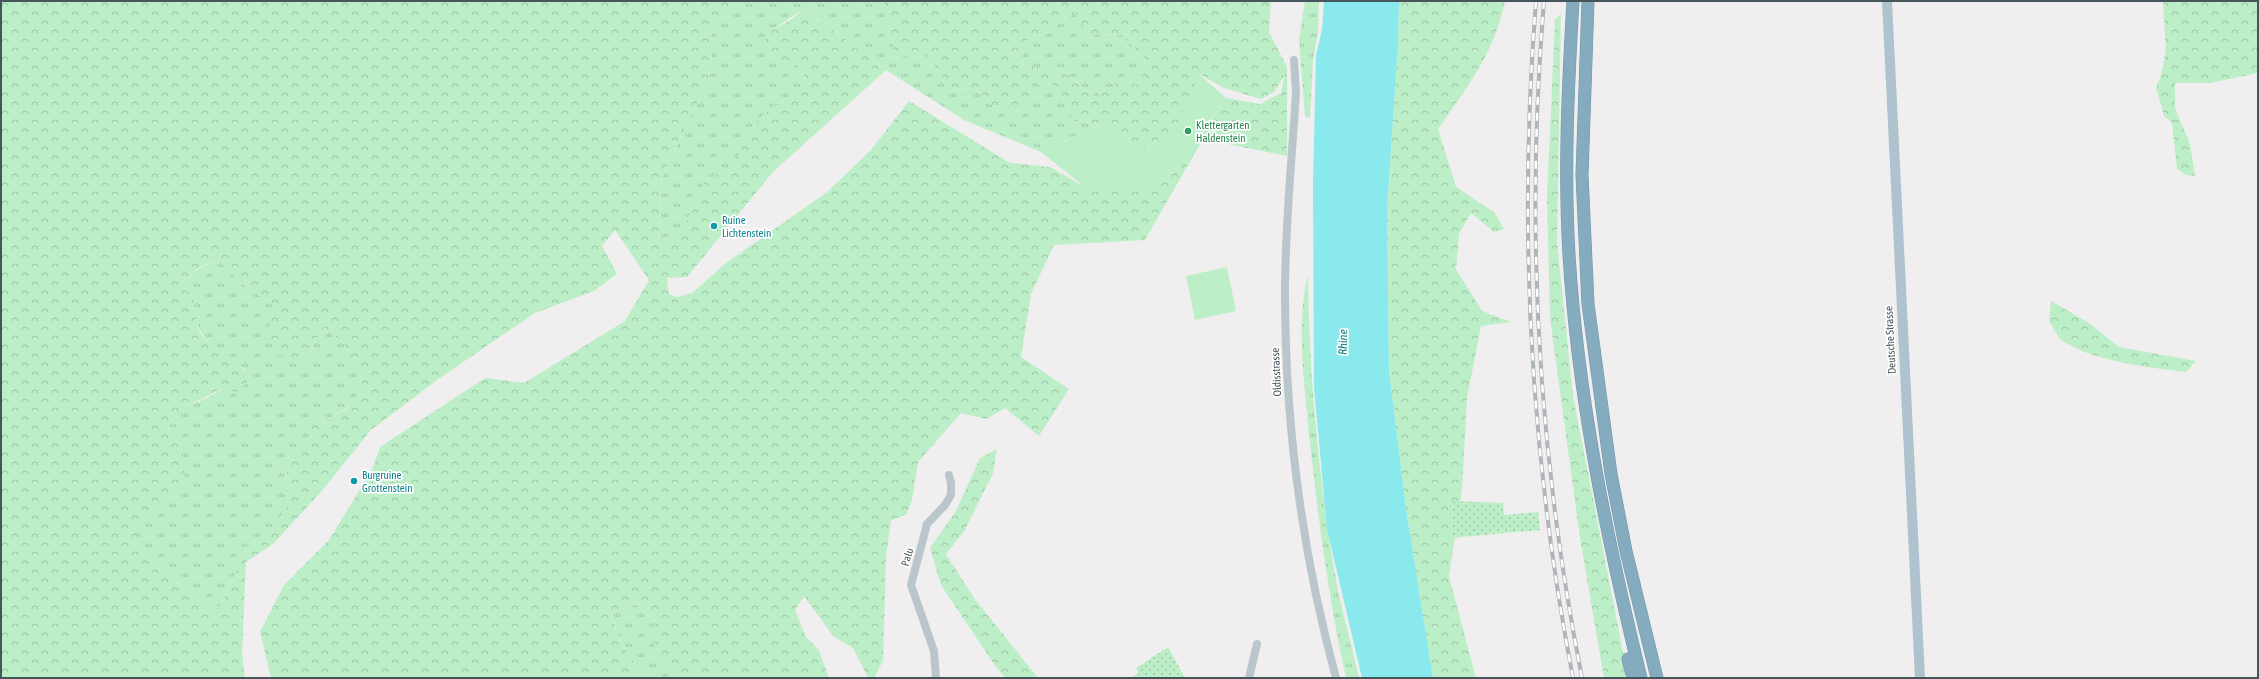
<svg xmlns="http://www.w3.org/2000/svg" width="2259" height="679" viewBox="0 0 2259 679" font-family="'Asap Condensed',sans-serif">
  <style>
    .grass { fill: url(#grass-tufts) }
    .forest { fill: url(#forest-crowns); fill-rule: evenodd }
    .park { fill: url(#park-dots) }
    .pitch { fill: #bcefc7 }
    .water { fill: #89e9ec }
    .lines { fill: none; stroke-linecap: round; stroke-linejoin: round }
    .highway-casing { stroke: #7196a9; stroke-width: 13 }
    .minor { stroke: #b9c6cc; stroke-width: 8 }
    .major { stroke: #aec3cd; stroke-width: 10 }
    .highway { stroke: #85abbe; stroke-width: 12 }
    .rail-casing { stroke: #b0b5b9; stroke-width: 4 }
    .rail { stroke: #fff; stroke-width: 2.5; stroke-dasharray: 8; stroke-linecap: butt }
    .leisure-dot { fill: #2e9e5b; stroke: #fff; stroke-width: 1.5 }
    .culture-dot { fill: #0f9aa8; stroke: #fff; stroke-width: 1.5 }
    .labels { text-anchor: middle; dominant-baseline: central; stroke-width: 3.5; stroke-linejoin: round; paint-order: stroke }
    .leisure-label { font-size: 11px; fill: #27864d; stroke: #fff; text-anchor: start }
    .culture-label { font-size: 11px; fill: #0d838f; stroke: #fff; text-anchor: start }
    .street-label { font-size: 11px; fill: #46555c; stroke: #fff }
    .water-label { font-size: 12px; font-style: italic; fill: #0c8084; stroke: #fff }
  </style>
  <defs>
    <pattern id="grass-tufts" width="24" height="20" patternUnits="userSpaceOnUse"><rect width="24" height="20" fill="#bcefc7"/><path d="M3 7l-1-3M5 7V3M7 7l1-3M15 17l-1-3M17 17v-4M19 17l1-3" fill="none" stroke="#9bc4a5"/></pattern>
    <pattern id="forest-crowns" width="20" height="18" patternUnits="userSpaceOnUse"><rect width="20" height="18" fill="#bcefc7"/><path d="M2 6a3 3 0 1 1 6 0M12 15a3 3 0 1 1 6 0" fill="none" stroke="#9bc4a5"/></pattern>
    <pattern id="park-dots" width="8" height="8" patternUnits="userSpaceOnUse"><rect width="8" height="8" fill="#bcefc7"/><path d="M2 2h.1M6 6h.1" fill="none" stroke="#9bc4a5" stroke-width="1.8" stroke-linecap="round"/></pattern>
  </defs>
  <rect width="100%" height="100%" fill="#f1eeef"/>
  <!-- grass -->
  <g class="grass">
    <path d="M 736,1 L 884,1 L 925,51 L 948,88 L 976,89 L 998,111 L 1030,86 L 1056,85 L 1074,121 L 1101,124 L 1041,152 L 964,120 L 886,70 L 804,9 L 770,31 L 776,58 L 802,70 L 807,84 L 804,92 C 782,100 764,111 749,131 C 745,135 744,142 741,148 C 734,165 724,173 706,179 L 688,218 L 672,246 L 666,247 L 658,244 L 662,178 L 694,109 L 705,90 L 712,65 L 710,24 L 730,12 Z"/>
    <polygon points="1305,1 1319,1 1318,33 1313,59 1310,118 1305,116 1299,40"/>
    <polygon points="1076,11 1087,34 1122,35 1151,66 1138,85 1121,80 1096,97 1061,71 1021,64 1024,42 1046,33"/>
    <path d="M 220,261 L 239,281 L 277,308 L 308,357 L 314,343 L 324,327 C 345,342 374,371 356,398 C 354,401 351,405 348,407 C 338,415 324,420 312,426 L 312,436 L 286,459 L 288,506 L 269,533 L 248,545 L 223,601 L 217,609 L 209,611 L 202,601 L 162,572 L 141,550 L 134,530 L 151,509 L 178,495 L 183,450 L 167,430 C 178,407 187,407 207,398 C 221,391 233,380 246,371 C 235,358 215,351 205,338 C 193,322 196,304 184,288 C 192,269 200,266 220,261 Z"/>
    <path d="M 1308,274 C 1309,373 1318,471 1334,569 C 1340,605 1351,642 1359,678 L 1346,678 C 1328,595 1317,510 1308,425 C 1304,376 1296,324 1308,274 Z"/>
    <path d="M 640,607 L 655,623 L 655,646 L 681,678 L 648,678 C 629,661 617,639 611,614 L 623,608 Z"/>
  </g>
  <!-- forest -->
  <g class="forest">
    <path d="M 1,1 L 736,1 L 730,12 L 710,24 L 712,65 L 705,90 L 694,109 L 662,178 L 658,244 L 666,247 L 672,245 L 688,218 L 706,179 C 724,173 734,165 741,147 C 744,142 745,135 749,131 C 764,111 782,100 804,91 L 807,84 L 802,70 L 776,58 L 764,42 L 770,31 L 792,19 L 804,9 L 886,70 L 772,173 L 687,277 L 667,278 L 669,294 L 677,297 L 692,293 L 726,263 L 827,192 L 871,150 L 909,101 L 1010,163 L 1050,167 L 1085,187 L 1202,134 L 1226,98 L 1260,104 L 1281,93 L 1285,74 L 1274,92 L 1261,99 L 1224,88 L 1199,74 L 1176,129 L 1145,148 L 1101,124 L 1074,121 L 1056,85 L 1030,86 L 1028,103 L 998,111 L 976,89 L 948,88 L 925,51 L 896,60 L 884,1 L 1271,1 L 1269,32 L 1287,67 L 1287,156 L 1203,139 L 1145,240 L 1054,245 L 1031,294 L 1021,357 L 1069,389 L 1039,436 L 1005,408 L 986,419 L 961,413 L 918,462 L 912,500 L 906,515 L 891,520 L 886,557 L 883,661 L 874,678 L 868,678 L 853,648 L 833,636 L 804,596 L 795,610 L 806,637 L 819,650 L 829,678 L 681,678 L 655,646 L 655,623 L 640,607 L 623,608 L 611,614 C 617,639 629,661 648,678 L 271,678 L 260,632 L 284,585 L 329,540 L 372,470 L 380,447 L 485,378 L 524,383 L 625,321 L 649,280 L 615,230 L 602,246 L 617,274 L 594,291 L 535,313 L 437,380 L 371,430 L 320,493 L 273,544 L 246,562 L 242,653 L 245,678 L 1,678 ZM 1076,11 L 1087,34 L 1122,35 L 1151,66 L 1138,85 L 1121,80 L 1096,97 L 1061,71 L 1021,64 L 1024,42 L 1046,33 ZM 219,261 L 239,281 L 277,308 C 266,329 265,334 278,355 L 287,358 L 308,357 L 314,343 L 324,327 C 345,342 374,371 356,398 C 353,401 351,405 348,408 C 338,415 324,420 312,426 L 312,436 L 286,459 L 288,506 L 269,533 L 248,545 L 223,601 L 217,609 L 209,611 L 202,601 L 162,572 L 141,550 L 135,530 L 151,509 L 178,495 L 185,484 L 183,450 L 167,430 C 180,403 199,403 222,388 L 237,392 L 247,382 C 245,356 222,356 206,340 C 195,329 197,314 193,300 C 191,296 187,291 184,288 C 192,268 199,266 219,261 Z"/>
    <path d="M 1399,1 L 1505,1 C 1494,54 1468,86 1438,129 L 1456,187 L 1495,213 L 1504,229 L 1494,232 L 1471,213 L 1459,234 L 1456,269 L 1482,311 L 1511,322 L 1481,326 L 1467,398 L 1462,489 L 1449,576 L 1476,678 L 1433,678 L 1407,516 L 1389,371 L 1387,210 L 1398,43 Z"/>
    <polygon points="2163,1 2258,1 2258,73 2210,83 2175,83 2175,108 2190,144 2195,176 2186,175 2177,169 2172,123 2164,116 2156,88 2161,75 2166,51"/>
    <polygon points="1561,13 1557,241 1573,396 1624,657 1625,678 1604,678 1580,538 1550,318 1547,197 1555,20"/>
    <path d="M 2051,301 L 2089,323 L 2119,347 L 2196,361 L 2186,372 C 2151,368 2092,361 2063,341 C 2057,337 2053,327 2049,321 Z"/>
    <polygon points="997,449 993,473 965,530 946,554 974,598 1038,678 1005,678 996,667 941,585 930,548 956,511 980,458"/>
  </g>
  <!-- park -->
  <g class="park">
    <polygon points="1450,501 1503,503 1504,515 1538,512 1540,530 1451,538"/>
    <polygon points="1168,647 1185,678 1130,678 1139,673 1136,668"/>
  </g>
  <!-- pitch -->
  <g class="pitch">
    <polygon points="1199,74 1226,98 1175,172 1143,190 1085,187 1041,152 1101,124 1145,148 1176,128"/>
    <polygon points="1227,267 1236,311 1195,320 1186,276"/>
  </g>
  <!-- water -->
  <polygon class="water" points="1324,1 1399,1 1398,43 1387,210 1389,371 1407,516 1433,678 1362,678 1327,529 1314,387 1313,184 1316,55 1322,30"/>
  <g class="lines">
    <!-- highway casing -->
    <g class="highway-casing">
      <g id="highway">
        <path d="M 1573,1 C 1568,86 1564,170 1569,255 C 1578,399 1607,539 1641,678"/>
        <polyline points="1588,1 1582,175 1588,304 1611,474 1626,551 1657,678"/>
        <polyline points="1628,659 1633,678"/>
      </g>
    </g>
    <!-- minor -->
    <g class="minor">
      <path d="M 1294,60 L 1296,92 C 1292,159 1285,225 1285,292 C 1285,421 1302,553 1336,678"/>
      <polyline points="936,678 934,651 911,585 927,524 945,505 951,495 951,483 949,475"/>
      <polyline points="1249,678 1257,644"/>
    </g>
    <!-- major -->
    <polyline class="major" points="1887,1 1920,678"/>
    <!-- highway -->
    <use href="#highway" class="highway"/>
    <!-- rail casing -->
    <g class="rail-casing">
      <g id="rail">
        <path d="M 1536,1 C 1518,227 1530,455 1573,678"/>
        <path d="M 1544,1 C 1525,227 1538,455 1582,678"/>
      </g>
    </g>
    <!-- rail -->
    <use href="#rail" class="rail"/>
  </g>
  <!-- markers -->
  <circle class="leisure-dot" cx="1188" cy="131" r="4"/>
  <g class="culture-dot">
    <circle cx="714" cy="226" r="4"/>
    <circle cx="354" cy="481" r="4"/>
  </g>
  <g class="labels">
    <!-- leisure labels -->
    <g class="leisure-label">
      <text x="1196" y="125">Klettergarten<tspan x="1196" dy="13">Haldenstein</tspan></text>
    </g>
    <!-- culture labels -->
    <g class="culture-label">
      <text x="722" y="220">Ruine<tspan x="722" dy="13">Lichtenstein</tspan></text>
      <text x="362" y="475">Burgruine<tspan x="362" dy="13">Grottenstein</tspan></text>
    </g>
    <!-- street labels -->
    <g class="street-label">
      <text transform="translate(1890 340) rotate(-93)">Deutsche Strasse</text>
      <text transform="translate(1276 372) rotate(-93)">Oldisstrasse</text>
      <text transform="translate(907 557) rotate(-74)">Palu</text>
    </g>
    <!-- water labels -->
    <g class="water-label">
      <text transform="translate(1343 342) rotate(-89)">Rhine</text>
    </g>
  </g>
  <!-- border -->
  <rect width="2259" height="679" fill="none" stroke="#46555c" stroke-width="4"/>
</svg>
